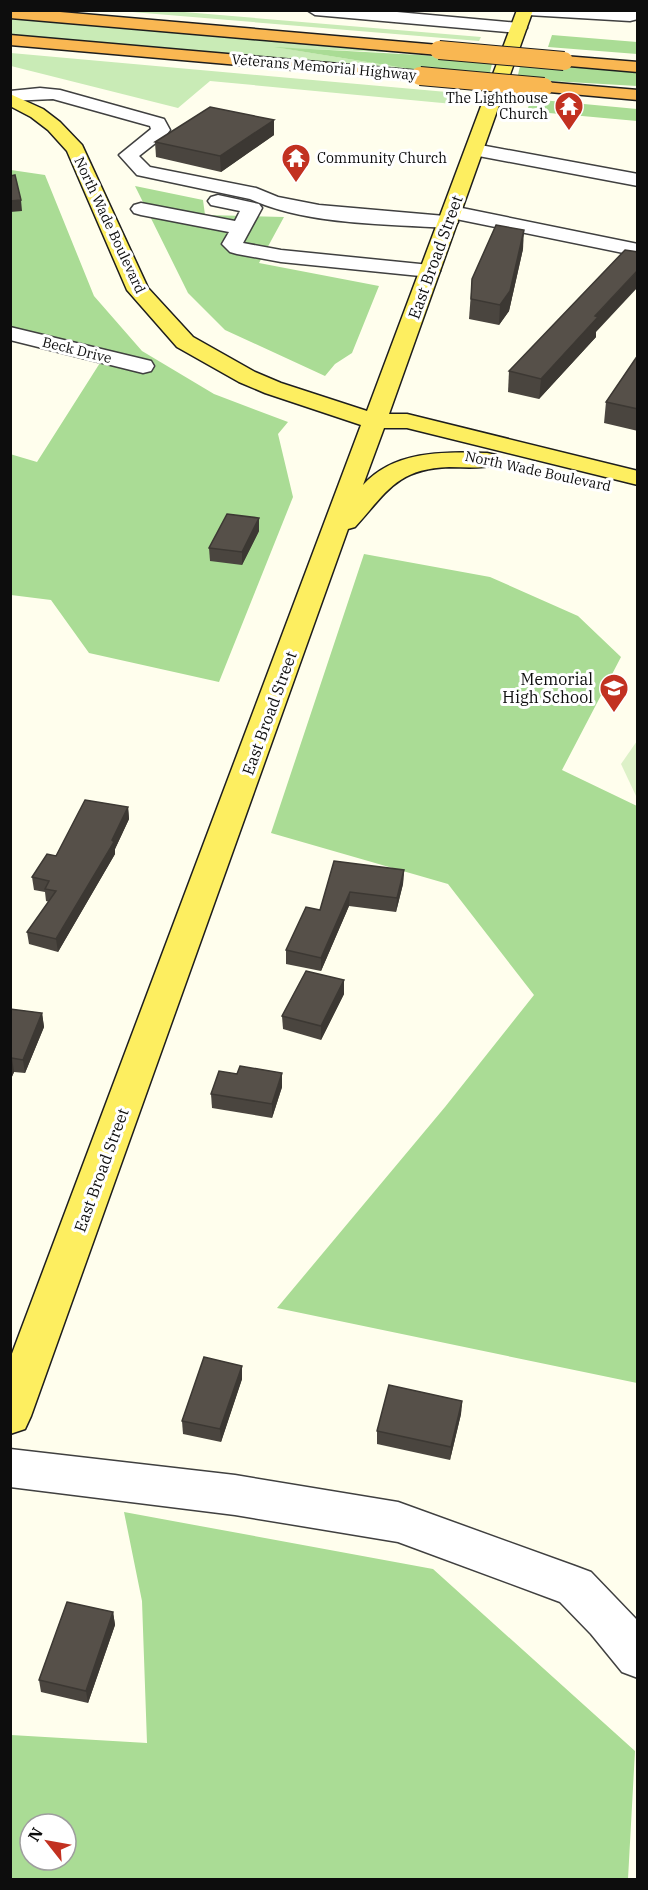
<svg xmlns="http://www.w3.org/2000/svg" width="648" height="1890" viewBox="0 0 648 1890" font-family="'IBM Plex Serif',serif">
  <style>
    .green { fill: #c9ebb6 }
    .forest { fill: #aadc95; fill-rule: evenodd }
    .pitch { fill: #ddf1c8 }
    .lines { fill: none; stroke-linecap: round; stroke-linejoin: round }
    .minor-casing { stroke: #404040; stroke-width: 3 }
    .major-casing { stroke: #1e1e1e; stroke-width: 3 }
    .highway-casing { stroke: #1e1e1e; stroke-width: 3 }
    .minor { fill: #fff; fill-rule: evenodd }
    .major { fill: #fdee60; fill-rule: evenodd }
    .highway { fill: #f9b752; fill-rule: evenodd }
    .highway-bridge-casing { stroke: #1e1e1e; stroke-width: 20; stroke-linecap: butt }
    .highway-bridge { stroke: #f9b752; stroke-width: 18 }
    .wall { fill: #4a453f }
    .shaded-wall { fill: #3c3833 }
    .building { fill: #565049; stroke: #3c3833; stroke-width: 1.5 }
    .labels { text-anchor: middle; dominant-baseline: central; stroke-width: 6; stroke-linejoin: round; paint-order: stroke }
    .far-street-label { font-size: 14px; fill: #0d0d0d; stroke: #fff }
    .far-poi-label { font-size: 14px; fill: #0d0d0d; stroke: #fff; text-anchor: end }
    .street-label { font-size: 16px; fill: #0d0d0d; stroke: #fff }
    .poi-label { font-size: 16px; fill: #0d0d0d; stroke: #fff; text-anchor: end }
  </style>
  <rect width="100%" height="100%" fill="#fffeed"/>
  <!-- green -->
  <g class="green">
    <polygon points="120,11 172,11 481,37 479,41"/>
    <polygon points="10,17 437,54 281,48 423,71 11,35"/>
    <polygon points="11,53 458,93 453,104 210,81 178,108 11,66"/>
  </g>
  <!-- forest -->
  <g class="forest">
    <polygon points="552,35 637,42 637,54 548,47"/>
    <polygon points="274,47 493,59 489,77 423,71"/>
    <polygon points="521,62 637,72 637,86 517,79"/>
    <polygon points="531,99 637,109 637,121 527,111"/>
    <polygon points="11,170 45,175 94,296 142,351 214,394 288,422 278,434 293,497 219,682 89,653 51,600 11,595 10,454 37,462 105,355 11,331"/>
    <polygon points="135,186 203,200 205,215 284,217 259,263 379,286 352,353 335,364 325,376 225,330 188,293"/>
    <polygon points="364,554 490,577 578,616 621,657 562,770 637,806 637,1383 277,1308 445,1107 534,995 448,884 271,833"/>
    <path d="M 124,1512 L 433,1569 L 635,1751 L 628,1879 L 11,1879 L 11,1735 L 147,1743 L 142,1601 ZM 30,1824 L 66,1824 L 66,1860 L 30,1860 Z"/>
  </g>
  <!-- pitch -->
  <polygon class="pitch" points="637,741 637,798 621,764"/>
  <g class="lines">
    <!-- minor casing -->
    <g class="minor-casing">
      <g id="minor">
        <polygon points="307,10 375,10 519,23 527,28 519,33 315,15"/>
        <polygon points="520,10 638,10 638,19 630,21 528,15"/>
        <path d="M 40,88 L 60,90 L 164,119 L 170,130 L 167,134 L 139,156 L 150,167 L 256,188 L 278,197 L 319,205 L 445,216 L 442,212 L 445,208 L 452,206 L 638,244 L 638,256 L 456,219 L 458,222 L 455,226 L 448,228 C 386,224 307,225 250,199 L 137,175 L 119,155 L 151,129 L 150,126 L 53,99 L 10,101 L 10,91 Z"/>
        <polygon points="475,144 638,174 638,186 468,154 466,150 468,146"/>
        <polygon points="218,195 259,204 262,208 243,243 281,250 430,265 437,267 440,271 437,275 430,277 281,262 237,254 230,252 222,244 229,232 141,215 134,213 131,209 134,205 141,203 235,221 240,211 211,205 208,201 211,197"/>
        <polygon points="10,327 151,361 154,366 151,371 143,373 10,340"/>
        <polygon points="10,1449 235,1475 398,1502 575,1566 591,1572 638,1621 638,1678 622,1672 591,1634 560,1602 398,1542 235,1515 10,1487"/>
      </g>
    </g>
    <!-- major casing -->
    <g class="major-casing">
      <path id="major" d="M 517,10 L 533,10 L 389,414 L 407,414 L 638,471 L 638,485 L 407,428 L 384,428 L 363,485 C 395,450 444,452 487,453 L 496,455 L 499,460 L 496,465 C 480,469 464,467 449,467 C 396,469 387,492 355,527 L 348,529 L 31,1416 L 25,1429 L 10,1434 L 10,1359 L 361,425 L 265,393 L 239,382 L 177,347 L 127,290 L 67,151 L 48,130 L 31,117 L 10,106 L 10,94 L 43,109 L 60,122 L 82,145 L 148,288 L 193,337 L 255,372 L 281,383 L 367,411 Z"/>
    </g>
    <!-- highway casing -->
    <g class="highway-casing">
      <g id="highway">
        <polygon points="10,10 37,10 439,45 447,50 439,55 10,18"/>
        <polygon points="10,35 420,71 426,72 429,76 426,80 420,81 10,45"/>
        <polygon points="564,56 638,62 638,72 558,65 556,61 558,57"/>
        <polygon points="544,82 638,90 638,100 538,91 535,87 538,83"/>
      </g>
    </g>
    <!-- minor -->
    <use href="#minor" class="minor"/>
    <!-- major -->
    <use href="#major" class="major"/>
    <!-- highway -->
    <use href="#highway" class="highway"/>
    <!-- highway-bridge casing -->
    <g class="highway-bridge-casing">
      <g id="highway-bridge">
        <polyline points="439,50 564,61"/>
        <polyline points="420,76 544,87"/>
      </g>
    </g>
    <!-- highway-bridge -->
    <use href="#highway-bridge" class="highway-bridge"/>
  </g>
  <!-- wall -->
  <g class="wall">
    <polygon points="274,120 274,135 221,172 156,157 155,142"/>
    <polygon points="523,249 509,311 499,325 469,319 472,279"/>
    <polygon points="596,332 596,337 539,399 508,392 509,371"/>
    <polygon points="638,355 638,431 604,423 606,402"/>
    <polygon points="259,531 242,565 210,561 209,548"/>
    <polygon points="128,807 129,819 115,849 115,854 58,952 29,944 27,932 49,902 46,901 45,892 34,890 32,877 56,856"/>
    <polygon points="334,861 404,870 403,884 396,912 349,906 321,971 286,964 286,950 320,910"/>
    <polygon points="344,980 344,994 321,1040 283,1029 282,1016"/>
    <polygon points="10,1009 42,1013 44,1027 25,1073 14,1072 10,1081"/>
    <polygon points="282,1087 272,1118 212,1108 211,1094"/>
    <polygon points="242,1366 242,1379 221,1442 183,1434 182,1421"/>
    <polygon points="462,1401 461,1414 450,1460 377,1444 377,1431"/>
    <polygon points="113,1612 115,1625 88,1703 41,1692 39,1680"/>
  </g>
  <!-- shaded-wall -->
  <g class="shaded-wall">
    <polygon points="274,120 274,135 221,172 220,156"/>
    <polygon points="21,200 22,211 10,212 10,201"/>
    <polygon points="524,230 523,249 509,311 499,325 500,305"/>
    <polygon points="638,270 638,287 596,332 596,337 539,399 541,379 595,316"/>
    <polygon points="259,518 259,531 242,565 242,552"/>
    <polygon points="128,807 129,819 115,849 115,854 58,952 56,939"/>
    <polygon points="404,870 403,884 396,912 397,898"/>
    <polygon points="350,892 349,906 321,971 321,958"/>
    <polygon points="344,980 344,994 321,1040 321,1026"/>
    <polygon points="42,1013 44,1027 25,1073 23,1060"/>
    <polygon points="12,1058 14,1072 10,1081 10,1061"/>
    <polygon points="282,1073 282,1087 272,1118 272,1104"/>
    <polygon points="242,1366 242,1379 221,1442 220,1429"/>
    <polygon points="462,1401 461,1414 450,1460 451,1447"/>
    <polygon points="113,1612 115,1625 88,1703 86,1691"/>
  </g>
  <!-- building -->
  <g class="building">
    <polygon points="210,107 274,120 220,156 155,142"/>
    <polygon points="15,175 21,200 10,201 10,176"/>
    <polygon points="496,225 524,230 510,291 500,305 471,299 472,279"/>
    <polygon points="625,250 638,252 638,270 595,316 598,317 541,379 509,371"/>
    <polygon points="638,355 638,409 606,402"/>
    <polygon points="227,514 259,518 242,552 209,548"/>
    <polygon points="85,800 128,807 112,840 114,842 56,939 27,932 56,891 45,889 49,881 32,877 47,854 56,856"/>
    <polygon points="334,861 404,870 397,898 350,892 321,958 286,950 306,907 320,910"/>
    <polygon points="306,971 344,980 321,1026 282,1016"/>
    <polygon points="10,1009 42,1013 23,1060 12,1058 10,1061"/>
    <polygon points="240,1066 282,1073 272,1104 211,1094 219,1071 237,1074"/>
    <polygon points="204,1357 242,1366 220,1429 182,1421"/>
    <polygon points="389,1385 462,1401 451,1447 377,1431"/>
    <polygon points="67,1602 113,1612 86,1691 39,1680"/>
  </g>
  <!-- icons -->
  <defs>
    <g id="temple-pin" transform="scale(1.5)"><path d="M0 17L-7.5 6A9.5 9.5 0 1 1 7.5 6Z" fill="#c23121" stroke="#fff"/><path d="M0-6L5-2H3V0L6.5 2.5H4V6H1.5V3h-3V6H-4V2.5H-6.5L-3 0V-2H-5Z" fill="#fff"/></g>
    <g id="school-pin" transform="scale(1.5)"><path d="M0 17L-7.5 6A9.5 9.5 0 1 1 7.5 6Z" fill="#c23121" stroke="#fff"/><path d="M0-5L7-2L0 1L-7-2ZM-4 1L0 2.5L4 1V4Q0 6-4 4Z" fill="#fff"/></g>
  </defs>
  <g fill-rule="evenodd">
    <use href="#temple-pin" x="569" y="106"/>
    <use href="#temple-pin" x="296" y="158"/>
    <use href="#school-pin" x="614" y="688"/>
  </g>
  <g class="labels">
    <!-- far-street labels -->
    <g class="far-street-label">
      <text transform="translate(324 67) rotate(5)">Veterans Memorial Highway</text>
      <text transform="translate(110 225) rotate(65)">North Wade Boulevard</text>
      <text transform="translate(77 350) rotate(14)">Beck Drive</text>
      <text transform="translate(538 471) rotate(12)">North Wade Boulevard</text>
    </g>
    <!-- far-poi labels -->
    <g class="far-poi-label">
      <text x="548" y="98">The Lighthouse<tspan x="548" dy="16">Church</tspan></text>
      <text x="317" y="158" text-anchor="start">Community Church</text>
    </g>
    <!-- street labels -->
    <g class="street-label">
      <text transform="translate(435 257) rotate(-70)">East Broad Street</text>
      <text transform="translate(269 713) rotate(-70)">East Broad Street</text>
      <text transform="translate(101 1170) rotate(-70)">East Broad Street</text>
    </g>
    <!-- poi labels -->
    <g class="poi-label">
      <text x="593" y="679">Memorial<tspan x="593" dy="18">High School</tspan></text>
    </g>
  </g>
  <!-- border -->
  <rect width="648" height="1890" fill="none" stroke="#0d0d0d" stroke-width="24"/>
  <!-- north arrow -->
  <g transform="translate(48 1842) rotate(301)"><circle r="28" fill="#ffffff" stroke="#9e9e9e" stroke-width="1.5"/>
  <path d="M0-4.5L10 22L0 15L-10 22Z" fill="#c23121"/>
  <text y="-9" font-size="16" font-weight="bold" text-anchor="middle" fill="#0d0d0d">N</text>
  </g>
</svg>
